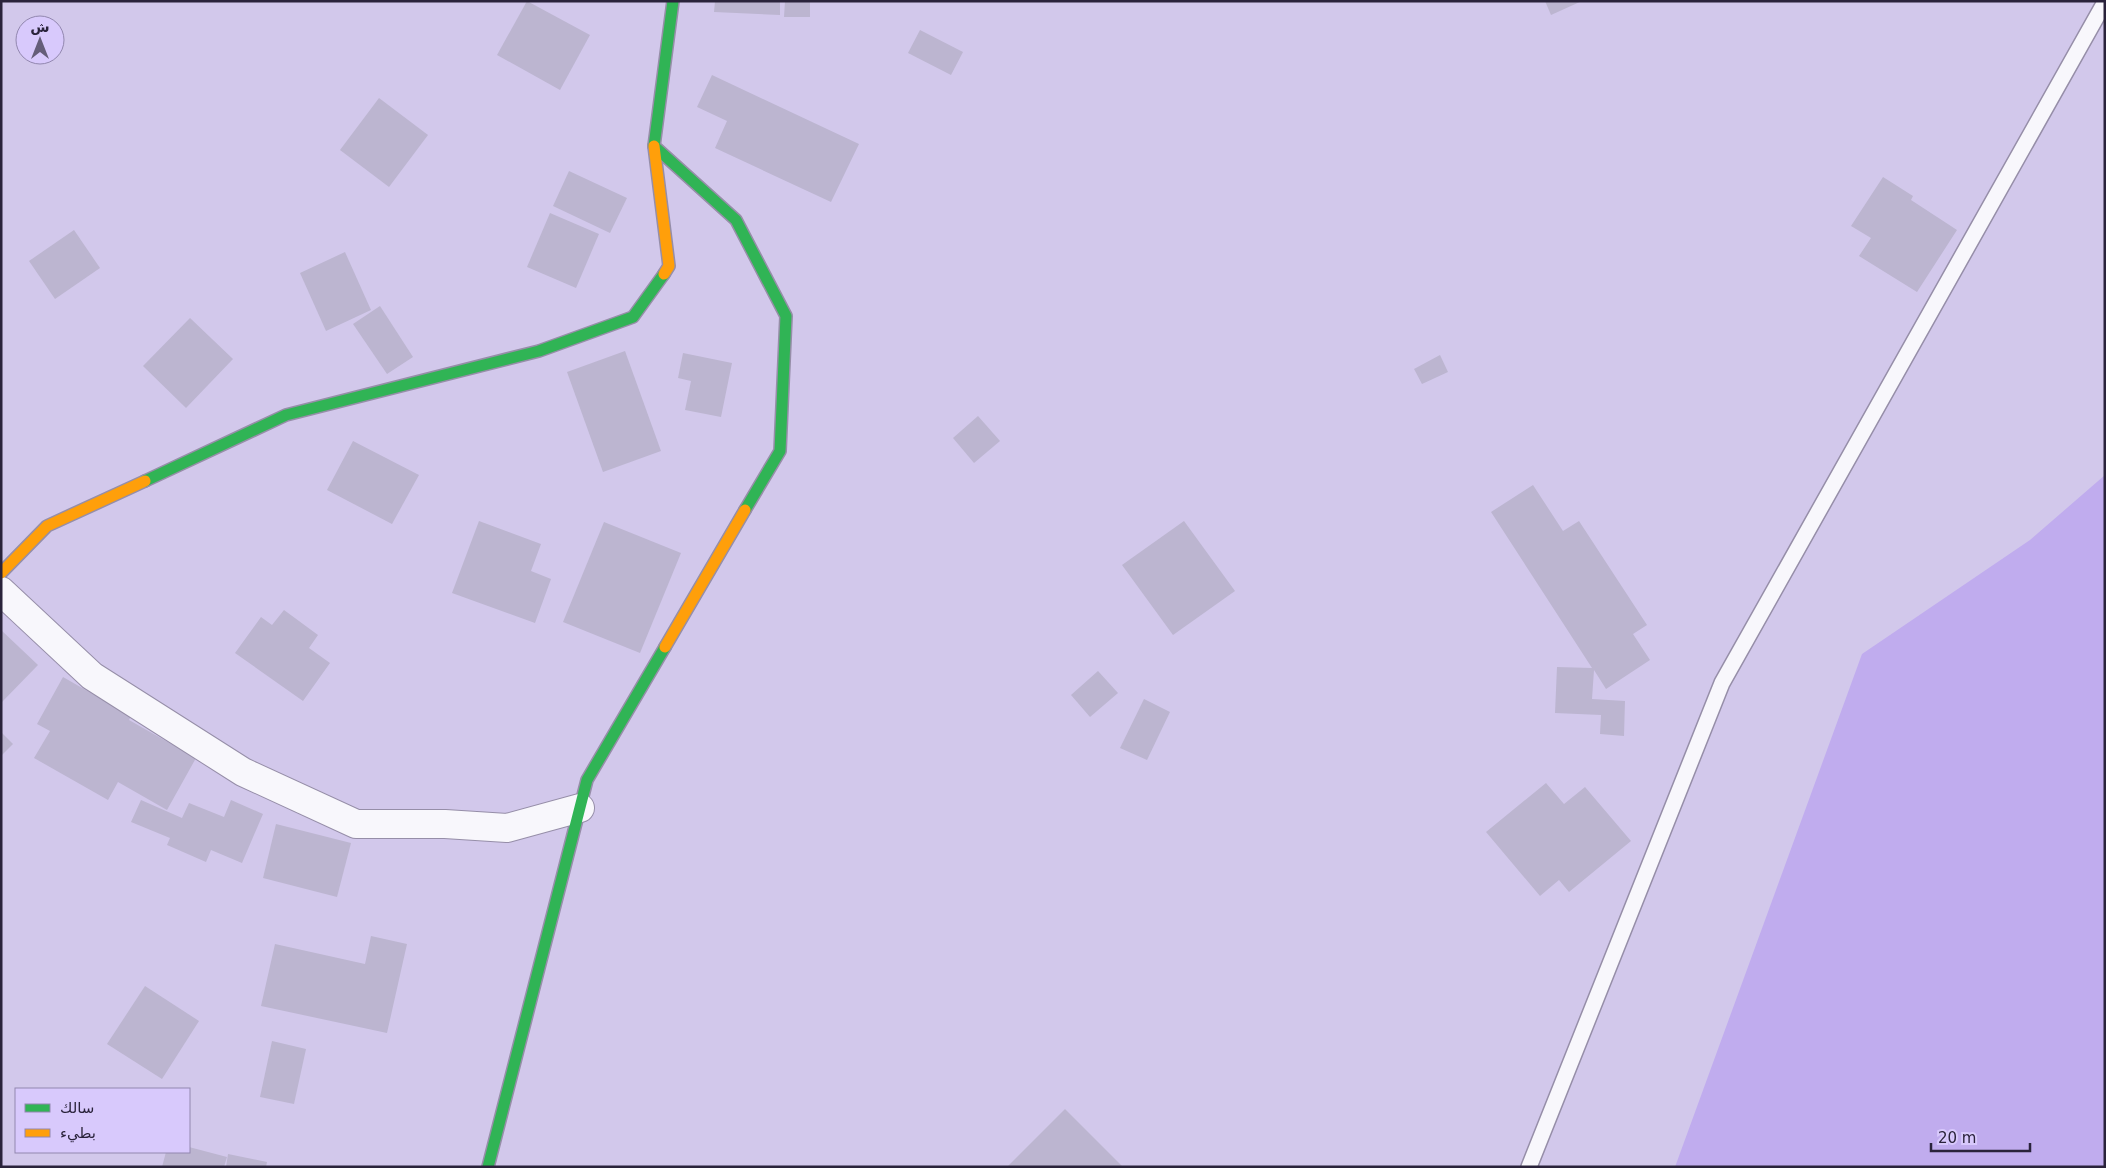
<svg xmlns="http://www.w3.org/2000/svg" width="2106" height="1168" viewBox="0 0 2106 1168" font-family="'DejaVu Sans',Vazirmatn,sans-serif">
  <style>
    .green { fill: #c0acee }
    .building { fill: #bcb5d0 }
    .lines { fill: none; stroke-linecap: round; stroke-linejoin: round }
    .lane-casing { stroke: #968ea8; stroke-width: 18 }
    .street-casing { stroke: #968ea8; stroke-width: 30 }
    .fast-casing { stroke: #968ea8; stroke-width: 14 }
    .slow-casing { stroke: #968ea8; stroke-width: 14 }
    .lane { stroke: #f8f7fc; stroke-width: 15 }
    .street { stroke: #f8f7fc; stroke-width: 28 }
    .fast { stroke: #30b455; stroke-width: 11 }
    .slow { stroke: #ff9f0a; stroke-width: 11 }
  </style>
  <rect width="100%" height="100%" fill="#d2c8eb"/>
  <!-- green -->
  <polygon class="green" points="2105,475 2105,1167 1675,1167 1862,654 2030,540"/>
  <!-- building -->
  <g class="building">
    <polygon points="527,1 590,35 560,90 497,55"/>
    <polygon points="715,1 780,1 780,15 714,12"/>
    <polygon points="785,1 810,1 810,17 784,17"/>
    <polygon points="1545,1 1582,1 1551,15"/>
    <polygon points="920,30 963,52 951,75 908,53"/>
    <polygon points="712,75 859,144 831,202 715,148 727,121 697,107"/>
    <polygon points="379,98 428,135 389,187 340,150"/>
    <polygon points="569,171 627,198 610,233 553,206"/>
    <polygon points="1883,177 1913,196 1911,200 1957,230 1917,292 1859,256 1871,238 1851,226"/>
    <polygon points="550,213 599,234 576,288 527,267"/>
    <polygon points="74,230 100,268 55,299 29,261"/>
    <polygon points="345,252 371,310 326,331 300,273"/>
    <polygon points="380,306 413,357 387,374 353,324"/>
    <polygon points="190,318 233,359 186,408 143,366"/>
    <polygon points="625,351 661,451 603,472 567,372"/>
    <polygon points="683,353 732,363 721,417 685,410 691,381 678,378"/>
    <polygon points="1440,355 1448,372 1422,384 1414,369"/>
    <polygon points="978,416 1000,441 974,463 953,438"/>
    <polygon points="353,441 419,475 392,524 327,490"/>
    <polygon points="1533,485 1563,531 1579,521 1647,625 1633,634 1650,660 1606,689 1594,670 1592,699 1625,701 1624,736 1600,734 1601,715 1555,713 1557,667 1592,668 1491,512"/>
    <polygon points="479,521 541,544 531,571 551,579 535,623 452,593"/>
    <polygon points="1184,521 1235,591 1173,635 1122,565"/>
    <polygon points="604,522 681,553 640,653 563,622"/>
    <polygon points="284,610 318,635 309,648 330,663 303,701 235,653 261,617 272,625"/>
    <polygon points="1,630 38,665 1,703"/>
    <polygon points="1098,671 1118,693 1090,717 1071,695"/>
    <polygon points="63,677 131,716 129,720 196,758 167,810 118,782 108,800 34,758 50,731 37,724"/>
    <polygon points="1144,699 1170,712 1147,760 1120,748"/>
    <polygon points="1,732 13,744 1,756"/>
    <polygon points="1546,783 1564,804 1585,787 1631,841 1569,892 1559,880 1540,896 1486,832"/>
    <polygon points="141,800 182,818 189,803 224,817 231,800 263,814 242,863 211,850 206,862 167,845 170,838 131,822"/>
    <polygon points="276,824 351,843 337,897 263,878"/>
    <polygon points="371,936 407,944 387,1033 261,1006 275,944 365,964"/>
    <polygon points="145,986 199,1021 162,1079 107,1044"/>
    <polygon points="272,1041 306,1049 294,1104 260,1097"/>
    <polygon points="1065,1109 1123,1167 1007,1167"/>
    <polygon points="189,1147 227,1157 224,1167 162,1167 166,1152 189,1152"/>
    <polygon points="228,1154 267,1162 266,1167 226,1167"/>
  </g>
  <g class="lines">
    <!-- lane casing -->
    <g class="lane-casing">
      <polyline id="lane" points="1529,1167 1722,683 2105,2"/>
    </g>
    <!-- street casing -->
    <g class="street-casing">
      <polyline id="street" points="1,591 92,676 243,772 356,824 445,824 507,828 580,808"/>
    </g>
    <!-- fast casing -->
    <g class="fast-casing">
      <g id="fast">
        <polyline points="673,1 654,146 736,220 786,316 780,451 745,510"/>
        <polyline points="145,481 286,415 539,351 633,317 664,274"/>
        <polyline points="488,1167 587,780 665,647"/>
      </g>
    </g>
    <!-- slow casing -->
    <g class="slow-casing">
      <g id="slow">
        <polyline points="654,146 669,266 664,274"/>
        <polyline points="1,573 47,526 145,481"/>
        <polyline points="665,647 745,510"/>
      </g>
    </g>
    <!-- lane -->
    <use href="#lane" class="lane"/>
    <!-- street -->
    <use href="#street" class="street"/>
    <!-- fast -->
    <use href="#fast" class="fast"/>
    <!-- slow -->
    <use href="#slow" class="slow"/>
  </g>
  <!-- border -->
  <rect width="2106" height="1168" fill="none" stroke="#2a233b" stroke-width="5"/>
  <!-- legend -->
  <rect x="15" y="1088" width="175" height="65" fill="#d8c9fc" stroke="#9287af"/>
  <rect x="25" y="1104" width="25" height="8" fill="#30b455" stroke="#9287af"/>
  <text x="60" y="1113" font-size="15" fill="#2a233b">سالك</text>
  <rect x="25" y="1129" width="25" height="8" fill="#ff9f0a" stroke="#9287af"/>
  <text x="60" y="1138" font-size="15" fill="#2a233b">بطيء</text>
  <!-- north arrow -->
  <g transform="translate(40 40)"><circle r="24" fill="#d8c9fc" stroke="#9287af"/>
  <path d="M0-4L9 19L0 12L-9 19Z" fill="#655d79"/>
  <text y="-8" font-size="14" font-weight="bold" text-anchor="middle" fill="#2a233b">ش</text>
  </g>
  <!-- scale -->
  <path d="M1931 1143v8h99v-8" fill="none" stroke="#2a233b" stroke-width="2.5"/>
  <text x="1938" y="1143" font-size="15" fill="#2a233b" stroke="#d8c9fc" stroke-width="4" paint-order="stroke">20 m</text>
</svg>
